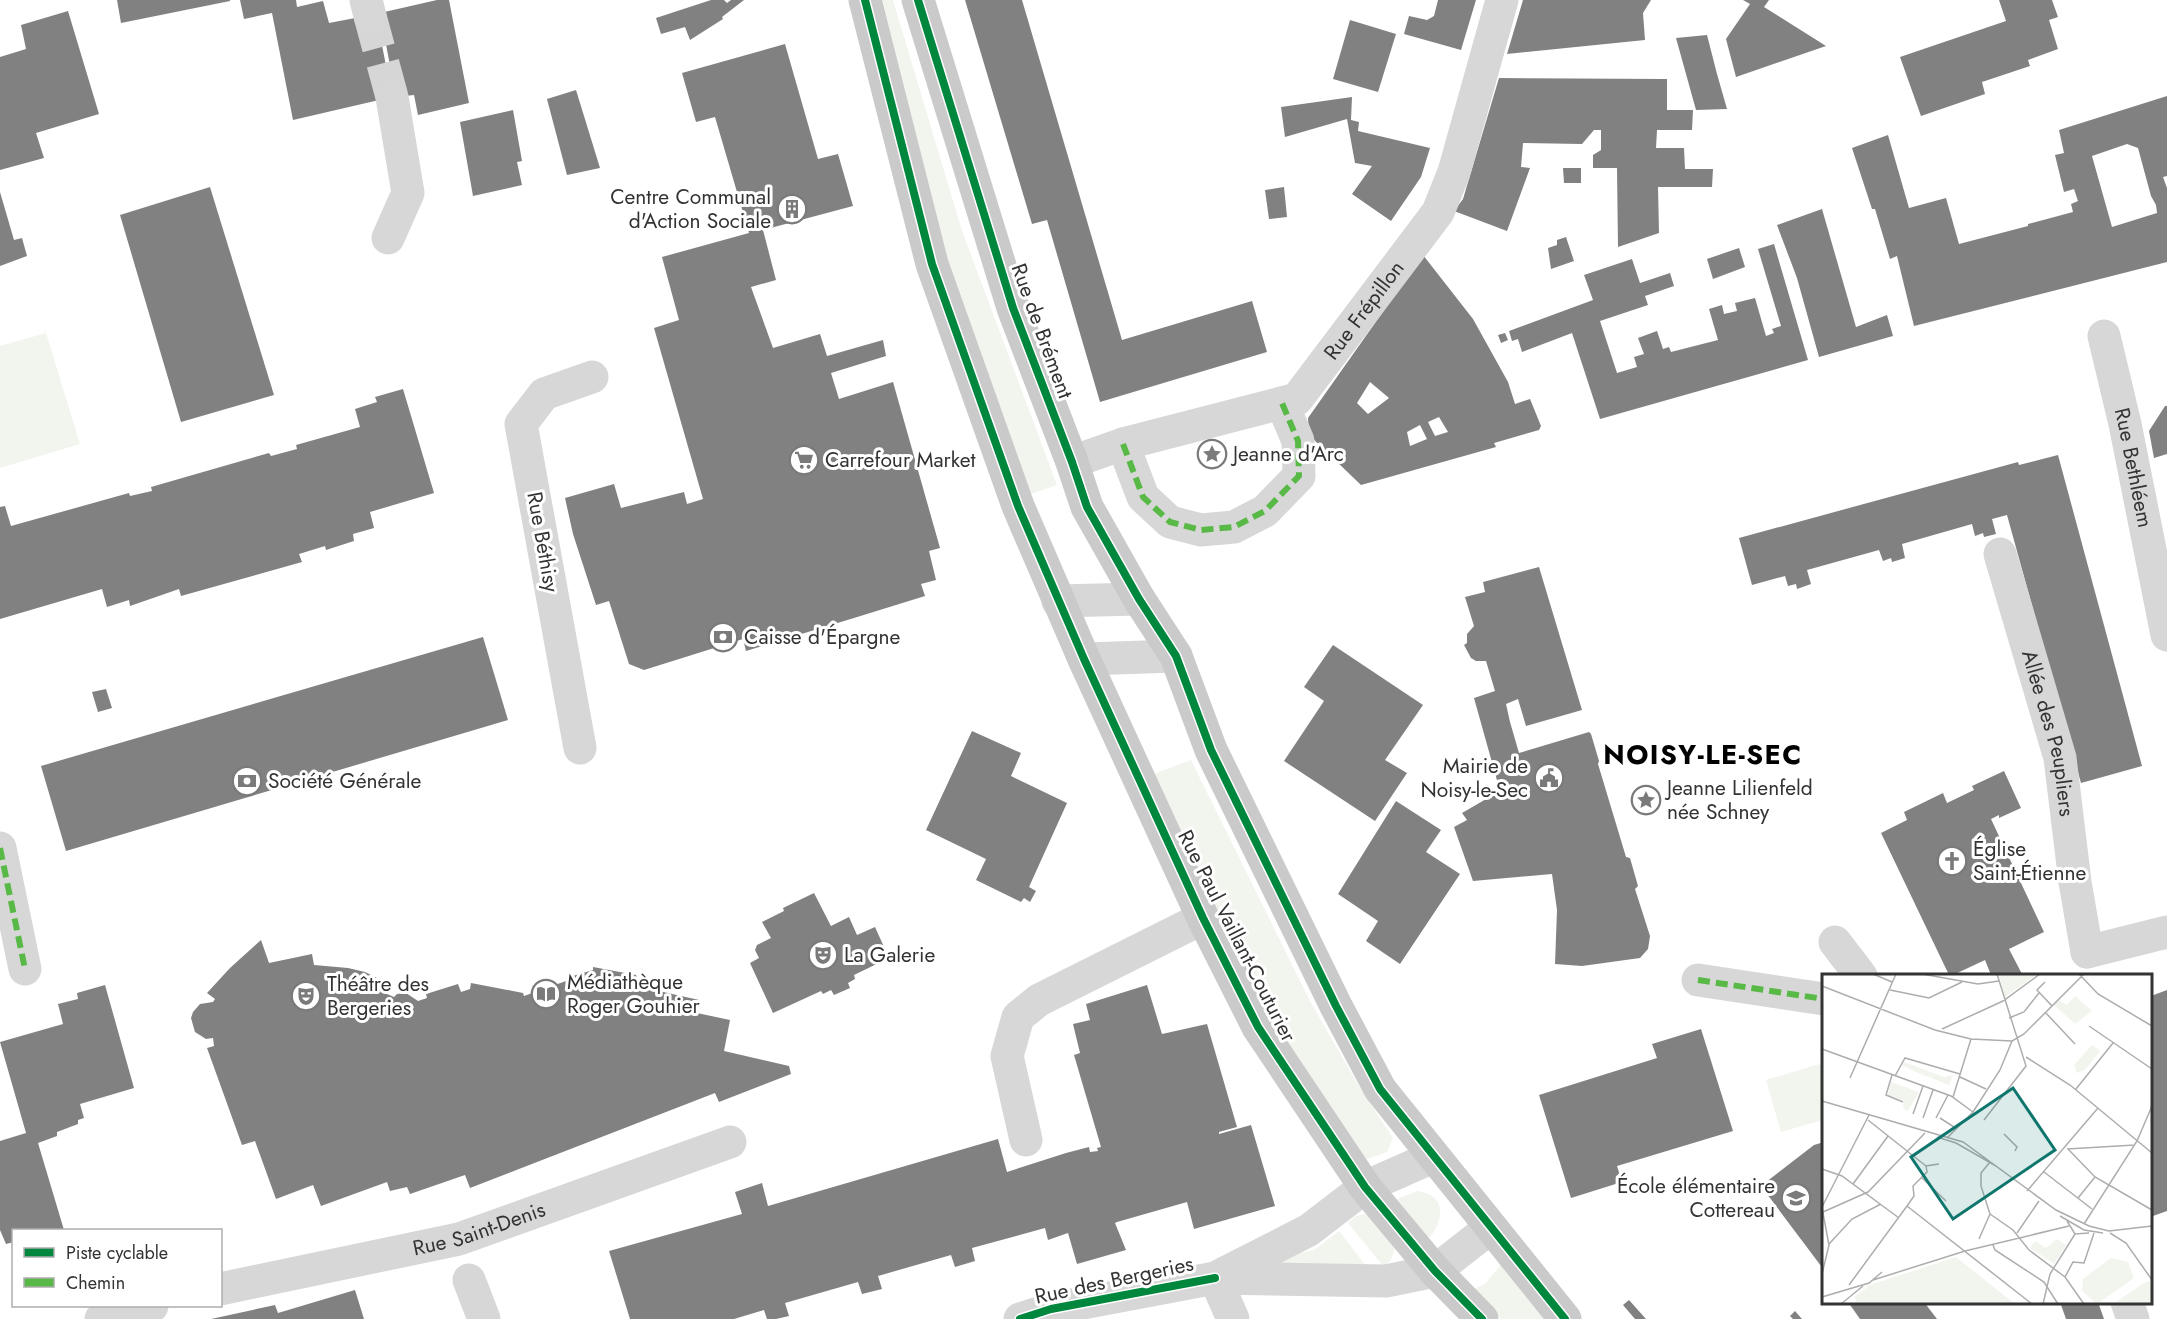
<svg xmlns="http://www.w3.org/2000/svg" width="2167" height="1319" viewBox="0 0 2167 1319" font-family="Jost,sans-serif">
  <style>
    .green { fill: #f1f5ed }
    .building { fill: #818181; fill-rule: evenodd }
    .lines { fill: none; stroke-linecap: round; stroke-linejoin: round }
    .minor-tunnel { stroke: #d6d6d6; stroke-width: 33; stroke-dasharray: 33 16; stroke-linecap: butt }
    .minor { stroke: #d7d7d7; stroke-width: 33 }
    .major { stroke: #cacaca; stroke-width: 33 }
    .quiet { stroke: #58b947; stroke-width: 6; stroke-dasharray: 12 6; stroke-linecap: butt }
    .cycleway-casing { stroke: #fff; stroke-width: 11 }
    .cycleway { stroke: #00873e; stroke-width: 8 }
    .labels { text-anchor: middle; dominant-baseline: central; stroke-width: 6; stroke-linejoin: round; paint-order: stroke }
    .poi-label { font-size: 21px; fill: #333; stroke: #fff; text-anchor: start }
    .street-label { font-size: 21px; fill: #333; stroke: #fff }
    .district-label { font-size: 27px; font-weight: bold; letter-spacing: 1.5px; fill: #000; stroke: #fff }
    .inset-road { fill: none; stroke: #adadad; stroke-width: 1.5 }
    .view { fill: #0f766e; fill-opacity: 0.15; stroke: #0f766e; stroke-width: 3 }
    .inset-edge { fill: none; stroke: #333; stroke-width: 3 }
  </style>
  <rect width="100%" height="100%" fill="#fff"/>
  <!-- green -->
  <g class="green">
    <polygon points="875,0 893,0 962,231 1057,485 1031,494 939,247"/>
    <polygon points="46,333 80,444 0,468 0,346"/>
    <polygon points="1191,760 1310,1001 1357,1083 1393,1138 1387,1152 1367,1159 1361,1156 1277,1026 1219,918 1154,774"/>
    <polygon points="1823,1063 1823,1120 1781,1132 1766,1080"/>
    <path d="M 1417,1191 C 1447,1195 1445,1220 1428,1239 L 1395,1200 Z"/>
    <polygon points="1365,1214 1374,1216 1395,1248 1391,1260 1384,1267 1348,1223 1356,1216"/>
    <polygon points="1339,1231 1369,1270 1274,1273 1265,1261 1314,1250"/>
    <polygon points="1503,1262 1552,1319 1501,1319 1474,1289 1485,1284"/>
  </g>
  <!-- building -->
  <g class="building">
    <polygon points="117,0 230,0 230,1 121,23"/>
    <polygon points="240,0 296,0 297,7 323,1 329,23 376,14 392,97 293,120 272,13 244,19"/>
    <polygon points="437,0 449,0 469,103 418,115 414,95 396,97 380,13"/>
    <polygon points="711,0 724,0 727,3 731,0 744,0 722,17 723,19 690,40 685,27 661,34 656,18"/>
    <polygon points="965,0 1022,0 1122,340 1252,301 1267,352 1100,402 1047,220 1032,224"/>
    <polygon points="1438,0 1476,0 1461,50 1404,34 1409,16 1427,20 1434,16"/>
    <polygon points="1523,0 1651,0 1643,13 1645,40 1507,54"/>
    <polygon points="1743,0 1769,0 1764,7 1826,46 1736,77 1726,39 1750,4"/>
    <polygon points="1999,0 2052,0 2058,17 2049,20 2058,49 2028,60 2030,66 1982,82 1985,94 1921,116 1900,57 2006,21"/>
    <polygon points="68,11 99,114 36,133 44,158 0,170 0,57 26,49 21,25"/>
    <polygon points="1350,20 1396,34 1378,92 1333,79"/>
    <polygon points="1707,35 1717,74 1727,109 1696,110 1676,38"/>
    <polygon points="785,44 818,159 838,154 853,206 763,230 776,280 751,287 773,348 820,334 827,356 883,340 886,356 831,373 839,399 893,382 940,548 929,551 936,580 921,584 925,596 854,618 746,651 743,639 644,670 629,664 609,601 596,605 573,534 565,498 614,484 621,508 684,492 687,504 703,499 654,328 679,320 662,257 749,233 715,117 696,122 682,73"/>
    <polygon points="1499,78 1667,79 1667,110 1693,110 1692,130 1657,130 1656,148 1684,148 1685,169 1713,169 1712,187 1658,187 1659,233 1618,247 1617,168 1593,168 1593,155 1601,150 1601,130 1594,130 1582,144 1523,143 1521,167 1530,168 1507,231 1454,211 1463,199"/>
    <polygon points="576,90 600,168 567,175 547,99"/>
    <path d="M 2167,96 L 2167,176 L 2163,177 L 2167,188 L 2167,262 L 1914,326 L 1897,256 L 1890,259 L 1875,209 L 1872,209 L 1852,148 L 1888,135 L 1909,208 L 1946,198 L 1959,244 L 2028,226 L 2028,224 L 2073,212 L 2071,204 L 2078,201 L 2074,189 L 2064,192 L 2055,155 L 2064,153 L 2059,130 ZM 2127,144 L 2138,148 L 2151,196 L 2156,205 L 2157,213 L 2112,227 L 2092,156 Z"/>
    <polygon points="1352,97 1351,120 1359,122 1358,131 1430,148 1421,177 1391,221 1352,194 1372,166 1355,163 1347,119 1285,137 1281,107"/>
    <polygon points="513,110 522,161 517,162 522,185 473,196 460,122"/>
    <polygon points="1563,168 1581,168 1581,183 1564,183"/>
    <polygon points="210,187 274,395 181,422 120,215"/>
    <polygon points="1284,187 1287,217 1269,219 1265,190"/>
    <polygon points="0,192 14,240 22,238 27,256 0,266"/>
    <polygon points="1822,209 1856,327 1887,315 1893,336 1819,357 1797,278 1777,225"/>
    <polygon points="1566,237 1574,261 1551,269 1548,248 1557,245 1557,240"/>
    <polygon points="1774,244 1808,360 1600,419 1572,333 1522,352 1518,339 1512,341 1509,331 1593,300 1584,275 1632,259 1640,283 1670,273 1674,286 1645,296 1648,305 1600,321 1617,373 1637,367 1634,357 1644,354 1638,338 1657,331 1663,349 1669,347 1671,352 1718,340 1709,309 1722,305 1724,314 1737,311 1735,303 1755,298 1766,336 1774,333 1772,329 1781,326 1758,249"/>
    <polygon points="1739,248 1745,267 1713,279 1707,259"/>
    <path d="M 1423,255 L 1473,319 L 1508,382 L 1515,404 L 1530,399 L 1541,426 L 1539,430 L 1494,443 L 1496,447 L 1361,485 L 1309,435 L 1308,418 ZM 1370,382 L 1389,398 L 1368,414 L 1357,403 ZM 1439,417 L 1448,432 L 1435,436 L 1428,422 ZM 1420,425 L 1427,439 L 1410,446 L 1407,432 Z"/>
    <polygon points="1505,333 1508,340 1501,343 1498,335"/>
    <polygon points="403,389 434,493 370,512 374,528 353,534 354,541 326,550 325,546 299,554 302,562 181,596 179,589 130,606 129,600 107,607 102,589 0,619 0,507 5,506 11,526 129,493 130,496 152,491 151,487 269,453 271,456 297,449 296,445 360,427 355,409 377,402 375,397"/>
    <polygon points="2165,406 2167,406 2167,454 2154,458 2149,431"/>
    <polygon points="2058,455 2142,766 2081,783 2007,515 1992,519 1996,534 1984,537 1983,533 1975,536 1972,524 1902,544 1905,558 1892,562 1891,558 1883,561 1879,550 1807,570 1811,584 1797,589 1796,584 1788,586 1785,576 1752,585 1739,538 2018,462 2019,465"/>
    <polygon points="1539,567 1582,710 1526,726 1518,699 1506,704 1510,722 1519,753 1589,732 1591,734 1599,761 1598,764 1626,857 1630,858 1638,886 1635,889 1650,936 1648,949 1640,958 1582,966 1555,964 1557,910 1552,874 1473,881 1454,827 1467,820 1462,813 1500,791 1474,698 1495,691 1486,661 1476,661 1471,658 1464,645 1467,643 1467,634 1474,626 1465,597 1485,592 1483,582"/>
    <polygon points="483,637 508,720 66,851 41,766"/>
    <polygon points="1333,645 1423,705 1385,760 1407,773 1375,821 1284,761 1324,701 1304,687"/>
    <polygon points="106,689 112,708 98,712 92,692"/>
    <polygon points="972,731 1021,753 1011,776 1067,803 1029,887 1036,891 1030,902 1024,898 1021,902 976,880 986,859 926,830"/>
    <polygon points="2004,771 2021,808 1999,818 1999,815 1991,819 2044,932 2009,949 2022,974 2019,975 1991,975 1985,960 1953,975 1949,975 1881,833 1907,820 1904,812 1943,793 1947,803 1974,790 1972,786"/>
    <polygon points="1396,801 1441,830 1426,852 1460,874 1400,964 1366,941 1378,921 1338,894"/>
    <polygon points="814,893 831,926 849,917 857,935 875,927 889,958 854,975 855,979 848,983 850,988 834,995 831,990 823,994 821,991 773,1013 750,963 759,958 755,950 757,945 771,938 762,922 784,911 783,908"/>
    <polygon points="261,940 269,963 312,954 314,965 348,968 365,972 383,981 380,991 394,997 397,994 406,993 418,1001 427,998 426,994 458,984 461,992 470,989 471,983 523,993 524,996 566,981 566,978 593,970 593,967 636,975 641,987 699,1000 697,1013 730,1020 724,1051 789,1066 791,1074 719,1102 715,1093 470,1188 465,1175 410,1194 407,1187 390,1191 387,1182 321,1206 313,1185 276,1199 255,1141 242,1145 207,1048 214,1046 213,1038 206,1039 195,1032 191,1018 193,1012 200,1004 213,1002 215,999 207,993 230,968"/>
    <polygon points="105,985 134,1088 80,1104 84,1118 78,1120 78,1124 57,1132 57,1136 38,1143 64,1230 14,1230 14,1242 6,1244 0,1230 0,1141 26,1133 0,1042 63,1024 58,1004 78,999 77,993"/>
    <polygon points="1147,985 1162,1034 1207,1024 1237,1127 1219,1132 1219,1134 1251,1125 1275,1206 1194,1229 1187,1202 1117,1222 1115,1223 1126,1250 1077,1264 1068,1233 1048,1240 1045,1228 972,1248 975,1261 955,1267 951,1255 878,1276 882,1289 862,1294 858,1282 785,1303 789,1316 776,1319 767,1319 764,1310 734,1319 630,1319 609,1251 742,1214 735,1192 762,1183 768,1206 998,1139 1007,1172 1066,1153 1089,1147 1090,1152 1098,1151 1097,1148 1101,1147 1074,1055 1080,1053 1073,1024 1090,1020 1086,1004"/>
    <polygon points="2167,990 2167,1211 2153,1216 2151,1208 2151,996"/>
    <polygon points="1701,1029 1733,1131 1617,1166 1622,1182 1571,1198 1539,1095 1657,1058 1652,1044"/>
    <polygon points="1824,1142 1824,1270 1761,1186 1814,1145"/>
    <polygon points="355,1290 364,1319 211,1319 275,1305 278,1313"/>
    <polygon points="1629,1300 1646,1319 1635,1319 1623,1305"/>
    <polygon points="1848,1302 1924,1302 1937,1319 1860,1319"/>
    <polygon points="2060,1302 2098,1302 2104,1319 2066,1319"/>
    <polygon points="1795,1311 1802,1319 1793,1319 1790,1316"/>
  </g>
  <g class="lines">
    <!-- minor-tunnel -->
    <polyline class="minor-tunnel" points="370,16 392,97"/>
    <!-- minor -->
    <g class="minor">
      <polyline points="366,0 370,16"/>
      <polyline points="388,238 408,193 392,97"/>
      <path id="s1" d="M 2104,336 L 2125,424 L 2167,635"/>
      <polyline points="1123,444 1143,497 1170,522 1201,530 1234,527 1265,511 1299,476 1298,441 1282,403"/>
      <path id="s2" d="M 1072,462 L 1123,444 L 1297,399 L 1438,212 L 1454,172 L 1502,0"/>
      <path id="s3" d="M 2000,554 L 2060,758 L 2075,882 L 2087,952"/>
      <polyline points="1058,601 1139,599"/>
      <polyline points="1084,659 1176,656"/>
      <polyline points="580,748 521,424 544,394 592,377"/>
      <polyline points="0,848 25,969"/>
      <polyline points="1835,942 1861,976"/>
      <polyline points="2087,952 2167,932"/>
      <polyline points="1698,980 1824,999"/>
      <polyline points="1026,1140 1007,1056 1018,1017 1039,1000 1203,918"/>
      <polyline points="1219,1276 1309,1230 1365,1187 1433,1157"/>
      <polyline points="1215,1278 1233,1319"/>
      <polyline points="469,1280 484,1319"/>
      <path id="s4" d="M 220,1289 L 459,1239 L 730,1142"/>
      <polyline points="2127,1302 2133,1319"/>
      <polyline points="101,1319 152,1306"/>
      <polyline points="1020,1319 1051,1309 1215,1278 1386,1281 1435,1271 1490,1228"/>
    </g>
    <!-- major -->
    <g class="major">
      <polyline points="865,0 932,264 1018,506 1084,659 1203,918 1258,1027 1365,1187 1435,1271 1482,1319"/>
      <polyline points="918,0 1013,308 1072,462 1087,507 1139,599 1176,656 1211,750 1336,1006 1380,1089 1565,1319"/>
    </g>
    <!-- quiet -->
    <g class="quiet">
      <polyline points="1123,444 1143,497 1170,522 1201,530 1234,527 1265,511 1299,476 1298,441 1282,403"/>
      <polyline points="0,848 25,969"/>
      <polyline points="1698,980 1824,999"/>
    </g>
    <!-- cycleway casing -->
    <g class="cycleway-casing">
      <g id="cycleway">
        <polyline points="865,0 932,264 1018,506 1084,659 1203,918 1258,1027 1365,1187 1435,1271 1482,1319"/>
        <polyline points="918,0 1013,308 1072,462 1087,507 1139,599 1176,656 1211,750 1336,1006 1380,1089 1565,1319"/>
        <polyline points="1020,1319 1051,1309 1215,1278"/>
      </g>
    </g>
    <!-- cycleway -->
    <use href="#cycleway" class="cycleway"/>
  </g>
  <!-- icons -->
  <defs>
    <g id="building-ring" transform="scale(1.5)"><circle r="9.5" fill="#fff" stroke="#7a7a7a" stroke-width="1.5"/><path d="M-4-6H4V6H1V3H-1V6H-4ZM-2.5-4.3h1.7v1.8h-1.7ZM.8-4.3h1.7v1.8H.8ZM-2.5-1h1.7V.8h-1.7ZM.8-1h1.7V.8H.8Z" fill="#7a7a7a"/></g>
    <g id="sight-ring" transform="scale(1.5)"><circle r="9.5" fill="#fff" stroke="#7a7a7a" stroke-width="1.5"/><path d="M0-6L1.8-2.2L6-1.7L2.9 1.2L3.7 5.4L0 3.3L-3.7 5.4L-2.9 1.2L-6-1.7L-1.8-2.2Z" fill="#7a7a7a"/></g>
    <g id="supermarket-ring" transform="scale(1.5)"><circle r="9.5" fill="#fff" stroke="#7a7a7a" stroke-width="1.5"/><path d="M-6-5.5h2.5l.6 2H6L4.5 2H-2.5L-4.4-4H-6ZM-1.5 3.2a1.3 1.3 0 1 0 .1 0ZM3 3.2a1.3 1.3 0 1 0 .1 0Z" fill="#7a7a7a"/></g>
    <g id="bank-ring" transform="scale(1.5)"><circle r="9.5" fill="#fff" stroke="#7a7a7a" stroke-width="1.5"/><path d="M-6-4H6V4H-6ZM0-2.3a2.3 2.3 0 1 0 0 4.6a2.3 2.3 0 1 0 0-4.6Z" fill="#7a7a7a"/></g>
    <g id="civic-ring" transform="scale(1.5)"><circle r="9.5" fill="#fff" stroke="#7a7a7a" stroke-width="1.5"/><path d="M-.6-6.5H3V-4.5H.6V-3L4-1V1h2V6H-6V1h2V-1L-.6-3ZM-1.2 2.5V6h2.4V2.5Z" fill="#7a7a7a"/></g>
    <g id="church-ring" transform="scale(1.5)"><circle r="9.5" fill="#fff" stroke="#7a7a7a" stroke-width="1.5"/><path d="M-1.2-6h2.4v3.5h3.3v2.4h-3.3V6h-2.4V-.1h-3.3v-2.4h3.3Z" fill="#7a7a7a"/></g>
    <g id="theatre-ring" transform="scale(1.5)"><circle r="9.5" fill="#fff" stroke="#7a7a7a" stroke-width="1.5"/><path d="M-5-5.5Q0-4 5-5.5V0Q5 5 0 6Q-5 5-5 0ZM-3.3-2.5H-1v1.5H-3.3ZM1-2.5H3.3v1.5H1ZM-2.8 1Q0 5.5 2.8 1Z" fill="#7a7a7a"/></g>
    <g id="library-ring" transform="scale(1.5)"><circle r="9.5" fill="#fff" stroke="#7a7a7a" stroke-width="1.5"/><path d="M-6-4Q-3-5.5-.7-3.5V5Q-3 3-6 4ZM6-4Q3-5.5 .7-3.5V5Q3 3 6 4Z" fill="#7a7a7a"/></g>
    <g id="school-ring" transform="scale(1.5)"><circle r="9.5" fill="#fff" stroke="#7a7a7a" stroke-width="1.5"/><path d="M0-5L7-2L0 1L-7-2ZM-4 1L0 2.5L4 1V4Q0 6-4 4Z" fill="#7a7a7a"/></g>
  </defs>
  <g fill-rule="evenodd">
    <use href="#building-ring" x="792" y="209"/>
    <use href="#sight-ring" x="1212" y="454"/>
    <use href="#supermarket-ring" x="804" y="460"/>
    <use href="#bank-ring" x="723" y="637"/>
    <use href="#civic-ring" x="1549" y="778"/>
    <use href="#bank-ring" x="247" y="781"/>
    <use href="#sight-ring" x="1646" y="800"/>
    <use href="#church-ring" x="1952" y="861"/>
    <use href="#theatre-ring" x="823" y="955"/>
    <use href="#library-ring" x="546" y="994"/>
    <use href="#theatre-ring" x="306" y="996"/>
    <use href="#school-ring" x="1796" y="1198"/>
  </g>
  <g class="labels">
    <!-- poi labels -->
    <g class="poi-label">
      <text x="771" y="197" text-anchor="end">Centre Communal<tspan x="771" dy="24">d'Action Sociale</tspan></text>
      <text x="1233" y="454">Jeanne d'Arc</text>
      <text x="825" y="460">Carrefour Market</text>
      <text x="744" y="637">Caisse d'Épargne</text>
      <text x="1528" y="766" text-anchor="end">Mairie de<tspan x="1528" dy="24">Noisy-le-Sec</tspan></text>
      <text x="268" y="781">Société Générale</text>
      <text x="1667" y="788">Jeanne Lilienfeld<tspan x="1667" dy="24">née Schney</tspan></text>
      <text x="1973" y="849">Église<tspan x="1973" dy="24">Saint-Étienne</tspan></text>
      <text x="844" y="955">La Galerie</text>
      <text x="567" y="982">Médiathèque<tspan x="567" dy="24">Roger Gouhier</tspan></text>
      <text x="327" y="984">Théâtre des<tspan x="327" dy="24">Bergeries</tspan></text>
      <text x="1775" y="1186" text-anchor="end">École élémentaire<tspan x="1775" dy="24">Cottereau</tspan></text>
    </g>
    <!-- street labels -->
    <g class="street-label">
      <text stroke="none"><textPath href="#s2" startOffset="345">Rue Frépillon</textPath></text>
      <text transform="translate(1042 331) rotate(70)">Rue de Brément</text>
      <text stroke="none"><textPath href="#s1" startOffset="135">Rue Bethléem</textPath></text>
      <text transform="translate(543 542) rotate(80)">Rue Béthisy</text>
      <text stroke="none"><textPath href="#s3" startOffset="186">Allée des Peupliers</textPath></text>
      <text transform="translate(1237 936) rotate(63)">Rue Paul Vaillant-Couturier</text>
      <text stroke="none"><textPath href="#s4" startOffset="266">Rue Saint-Denis</textPath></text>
      <text transform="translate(1114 1280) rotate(-12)">Rue des Bergeries</text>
    </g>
    <!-- district labels -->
    <g class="district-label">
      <text x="1703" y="754">NOISY-LE-SEC</text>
    </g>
  </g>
  <!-- overview -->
  <g transform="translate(1822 974)">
    <rect width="330" height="330" fill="#fff"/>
    <path d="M 177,0 L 215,0 L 183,23 ZM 253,22 L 270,37 L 253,50 L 232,31 L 236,26 L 245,31 ZM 270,71 L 278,77 L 263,96 L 255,99 L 252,91 ZM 82,88 L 122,103 L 131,101 L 127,111 L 94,98 L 80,91 ZM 69,108 L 97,118 L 86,137 L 81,134 L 82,127 L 66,121 ZM 235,265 L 244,271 L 232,290 L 208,274 L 213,267 L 224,274 ZM 134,283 L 193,330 L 36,330 L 32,323 L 48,311 ZM 289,284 L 306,288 L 312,304 L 275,330 L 260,317 L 261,305 ZM 328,307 L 330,330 L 294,328 L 322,309 Z" fill="#f1f5ed"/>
    <path class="inset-road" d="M 51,0 L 70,8M 100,0 L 156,10 L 177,7M 257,0 L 276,20 L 330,52M 223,8 L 215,16 L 230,32M 0,12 L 113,56 L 149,65 L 190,67M 68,16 L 107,24 L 140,8M 223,38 L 253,70M 187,44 L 202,38 L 217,19M 267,52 L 330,95M 120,55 L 181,27 L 218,0M 190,67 L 202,60 L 262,0M 0,75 L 129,122 L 151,138M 204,83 L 248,111 L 330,179M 70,101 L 64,121 L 81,128M 73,102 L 83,84 L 138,100M 138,103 L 164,115M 28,104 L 74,0M 254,115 L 291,69M 131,123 L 149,65M 0,127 L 141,168 L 234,236 L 267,252 L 287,257 L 330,252M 91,140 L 101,112M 101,144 L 111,116M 114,144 L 126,121M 118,144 L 135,155M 46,146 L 104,192M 162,146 L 204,92 L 175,0M 182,160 L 195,173 L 193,177M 115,163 L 134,169 L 174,192M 125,164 L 151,138 L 178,96 L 190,67M 245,175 L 313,171M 246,175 L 273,203 L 330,236M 0,195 L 20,202 L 77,244M 222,198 L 270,235M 100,204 L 124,227M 31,210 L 66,162M 205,217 L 276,134M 256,224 L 273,203M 85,232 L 210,330M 0,233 L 47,141M 0,234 L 7,271 L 0,300M 1,238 L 46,218 L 103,159M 168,240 L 191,256 L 207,276 L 243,303 L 262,330M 238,242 L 262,256 L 281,259M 245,247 L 253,260 L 267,259M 262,250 L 315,167 L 330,132M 195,259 L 217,227M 288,259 L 304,269 L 330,306M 157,265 L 168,240 L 159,212 L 159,199 L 168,188M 7,270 L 30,245 L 59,230M 171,271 L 173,276 L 222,308 L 236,330M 243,303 L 251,288 L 262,289 L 272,259M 51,306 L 143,277 L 247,252M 27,311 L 85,232 L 92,222 L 91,212 L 105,198 L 104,192 L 117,190M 0,323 L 47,309 L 60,298M 19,330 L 41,312M 221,330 L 228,300 L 253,260"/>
    <path class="view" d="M 191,114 L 233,176 L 131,245 L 89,183 Z"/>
    <rect width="330" height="330" class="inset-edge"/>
  </g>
  <!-- legend -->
  <rect x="12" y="1229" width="210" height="78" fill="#ffffff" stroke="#adadad" stroke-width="1.5"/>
  <rect x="24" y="1248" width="30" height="9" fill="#00873e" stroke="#adadad" stroke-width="1.5"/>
  <text x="66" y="1259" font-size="18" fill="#333333">Piste cyclable</text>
  <rect x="24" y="1278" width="30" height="9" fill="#58b947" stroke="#adadad" stroke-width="1.5"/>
  <text x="66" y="1289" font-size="18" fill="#333333">Chemin</text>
</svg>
